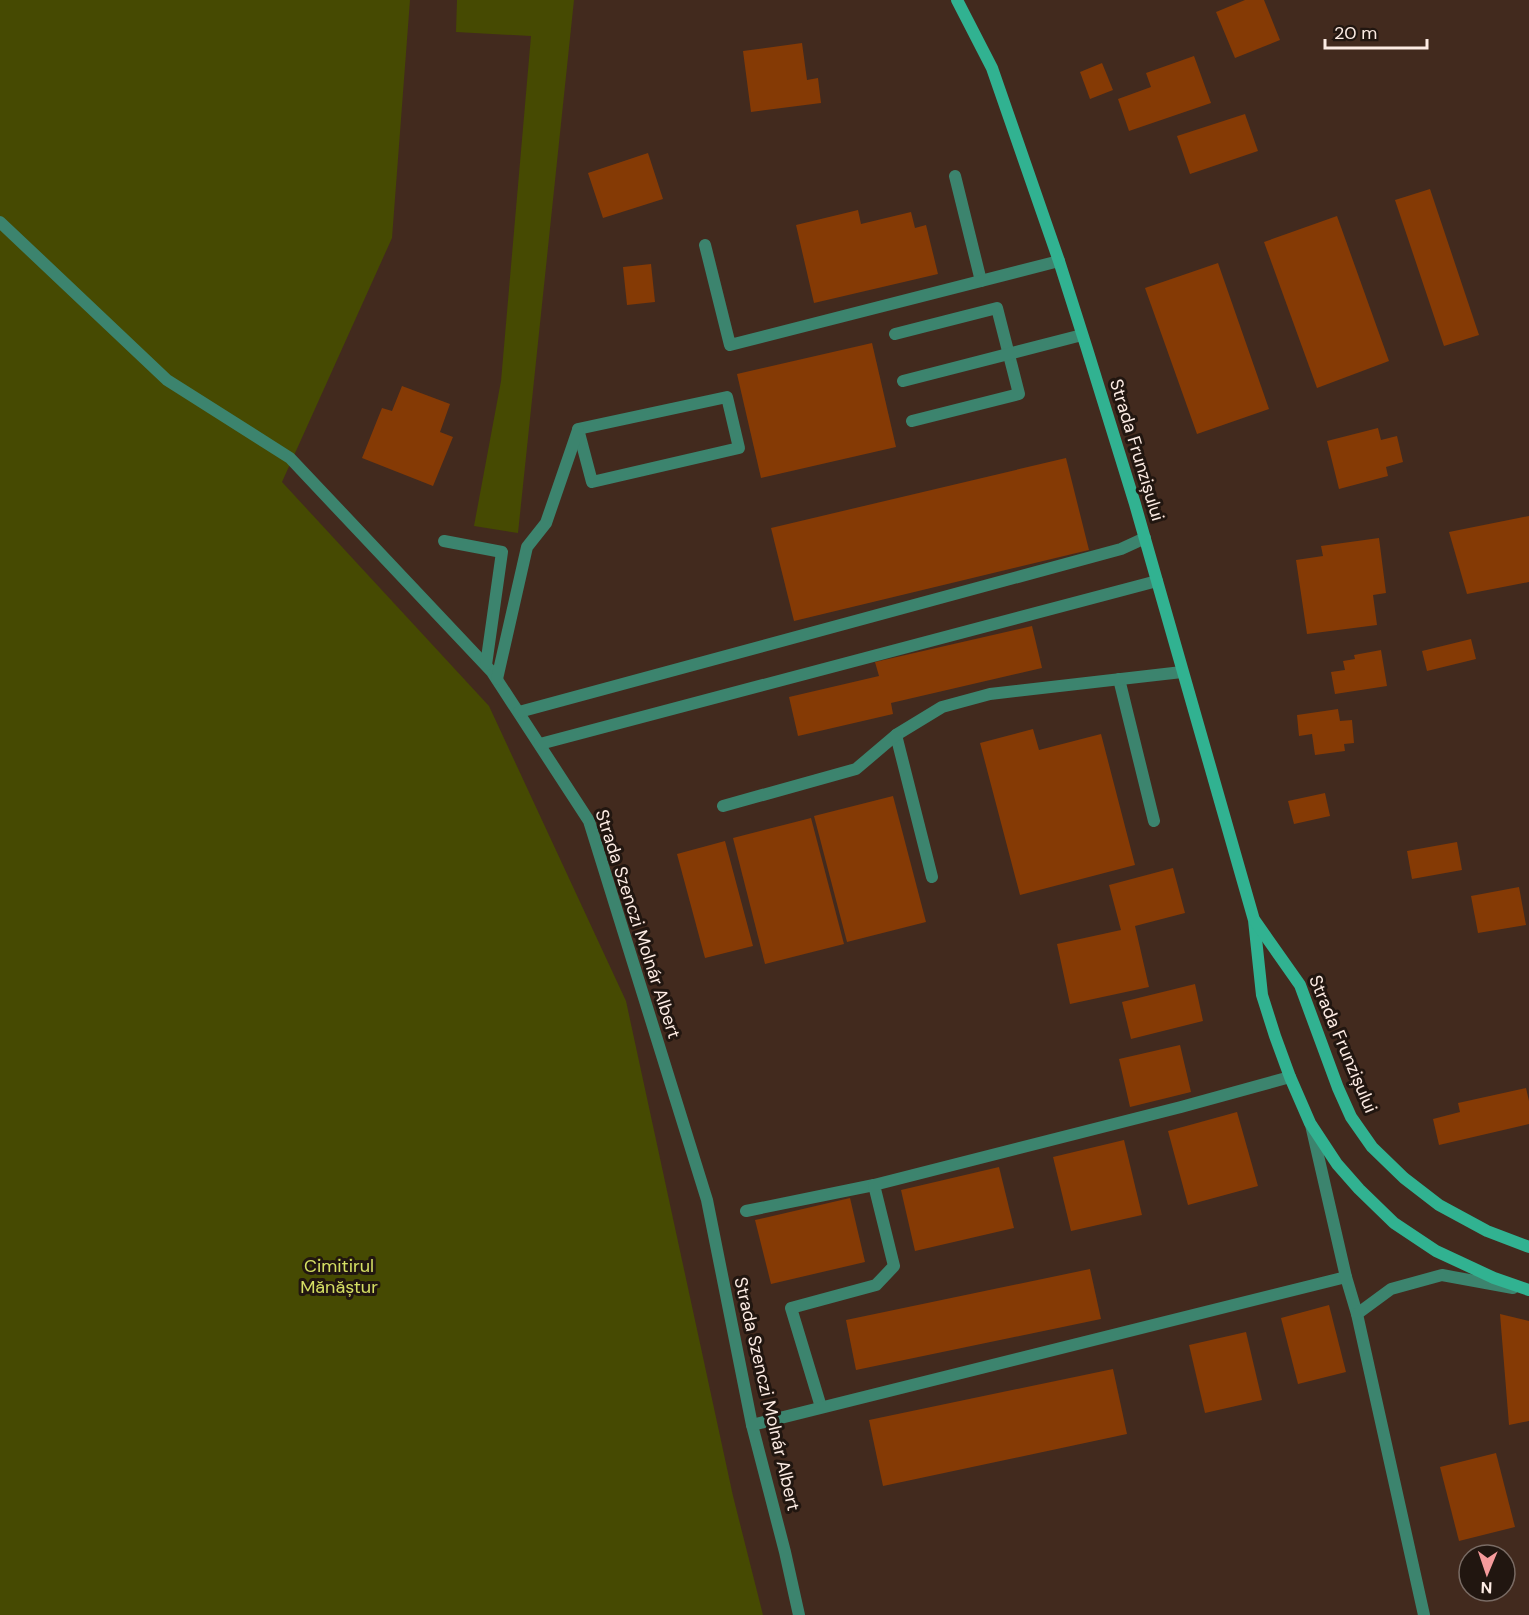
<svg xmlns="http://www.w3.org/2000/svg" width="1529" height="1615" viewBox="0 0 1529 1615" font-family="'DM Sans',sans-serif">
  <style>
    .green { fill: #464a02 }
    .building { fill: #853a05 }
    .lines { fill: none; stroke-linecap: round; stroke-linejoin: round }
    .service { stroke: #3c846e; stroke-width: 12 }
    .minor { stroke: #3c846e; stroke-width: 12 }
    .secondary { stroke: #31b291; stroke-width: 12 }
    .labels { text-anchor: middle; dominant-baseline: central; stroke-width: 6; stroke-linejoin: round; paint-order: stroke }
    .street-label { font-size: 18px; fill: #fcebe3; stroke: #211610 }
    .park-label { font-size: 18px; fill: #d6e064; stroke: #211610 }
  </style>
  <rect width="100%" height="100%" fill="#422a1e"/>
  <!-- green -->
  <g class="green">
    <polygon points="0,0 410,0 392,238 282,482 489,706 626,1001 733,1496 763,1615 0,1615"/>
    <polygon points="457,0 574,0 518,533 474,526 501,381 531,36 456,32"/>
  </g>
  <!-- building -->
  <g class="building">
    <polygon points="1245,0 1264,0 1280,40 1235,58 1216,12"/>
    <polygon points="802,43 807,80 818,78 821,103 751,112 743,51"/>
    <polygon points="1194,56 1211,103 1129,131 1118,99 1151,87 1146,73"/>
    <polygon points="1102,63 1113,90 1090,99 1080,72"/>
    <polygon points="1245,114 1258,151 1190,174 1177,136"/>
    <polygon points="648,153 663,199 603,218 588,173"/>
    <polygon points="1430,189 1479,335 1444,346 1395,200"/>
    <polygon points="858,210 861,224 911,212 915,228 926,225 938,274 814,303 796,225"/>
    <polygon points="1337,216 1389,361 1317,388 1264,242"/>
    <polygon points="1218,263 1269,409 1197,434 1145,288"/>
    <polygon points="651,264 655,302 627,305 623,267"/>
    <polygon points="872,343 896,447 761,478 737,374"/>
    <polygon points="402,386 450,404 440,432 453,437 433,486 362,458 382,408 392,411"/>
    <polygon points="1378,428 1381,440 1397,436 1403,462 1386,467 1388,476 1339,489 1327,441"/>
    <polygon points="1066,458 1089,550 794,621 771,528"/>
    <polygon points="1529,516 1529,582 1467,594 1449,532"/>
    <polygon points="1379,538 1386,593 1373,595 1377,625 1307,634 1296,560 1323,556 1321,546"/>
    <polygon points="1032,626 1042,668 891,703 893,714 798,736 789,697 879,676 875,662"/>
    <polygon points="1471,639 1476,659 1427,671 1422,651"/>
    <polygon points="1381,650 1387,686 1335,694 1331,672 1345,670 1343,661 1355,659 1354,655"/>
    <polygon points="1338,709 1340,721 1352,720 1354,743 1344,744 1345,751 1315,755 1312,734 1299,736 1297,715"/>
    <polygon points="1033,729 1039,750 1101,734 1135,865 1020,895 980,743"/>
    <polygon points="1325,793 1330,816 1294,824 1288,801"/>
    <polygon points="893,796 926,922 847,942 814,816"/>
    <polygon points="811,818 844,944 765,964 733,838"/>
    <polygon points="725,841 753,946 705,958 677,854"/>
    <polygon points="1457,842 1462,870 1412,879 1407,851"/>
    <polygon points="1173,868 1185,913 1135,926 1149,987 1070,1004 1057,944 1121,930 1109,885"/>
    <polygon points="1519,887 1526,925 1478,933 1471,896"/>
    <polygon points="1195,984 1203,1021 1131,1039 1122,1002"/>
    <polygon points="1180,1045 1191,1092 1130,1107 1119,1059"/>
    <polygon points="1526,1088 1529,1101 1529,1124 1439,1145 1433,1119 1460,1112 1458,1103"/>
    <polygon points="1237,1112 1258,1186 1188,1205 1168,1131"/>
    <polygon points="1124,1140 1142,1215 1071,1231 1053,1157"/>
    <polygon points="999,1167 1014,1228 915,1251 901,1190"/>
    <polygon points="850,1198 865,1262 771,1284 755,1220"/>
    <polygon points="1090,1269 1101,1319 856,1370 846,1320"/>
    <polygon points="1329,1305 1346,1372 1298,1384 1281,1318"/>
    <polygon points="1500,1314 1529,1321 1529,1421 1509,1425"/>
    <polygon points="1246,1332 1262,1400 1205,1413 1189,1345"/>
    <polygon points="1113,1369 1127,1434 883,1486 869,1420"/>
    <polygon points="1496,1453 1515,1527 1459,1541 1440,1467"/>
  </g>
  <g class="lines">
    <!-- service -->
    <g class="service">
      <polyline points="955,176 981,281"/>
      <polyline points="0,222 167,380 290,458 492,672 589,821 707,1200 752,1425 785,1552 799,1615"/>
      <polyline points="705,245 730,345 1059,261"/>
      <polyline points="895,334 997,308 1019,394 912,421"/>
      <polyline points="903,381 1082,335"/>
      <polygon points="727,397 739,448 592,482 578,429"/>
      <polyline points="444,541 502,552 486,665"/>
      <polyline points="497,679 527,547 546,523 578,430"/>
      <polyline points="1119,679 1154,821"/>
      <polyline points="519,712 1121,549 1145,538"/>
      <polyline points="896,735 932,877"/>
      <polyline points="540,744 1157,581"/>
      <polyline points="723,806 856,769 896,735 942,707 990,694 1182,672"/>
      <polyline points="746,1211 874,1185"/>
      <polyline points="821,1407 791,1308 876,1285 894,1266 874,1185 1181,1107 1290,1077"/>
      <polyline points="752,1425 1346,1277"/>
    </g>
    <!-- minor -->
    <g class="minor">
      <polyline points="1311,1125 1346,1277 1357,1314 1424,1615"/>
      <polyline points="1357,1314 1391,1289 1442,1275 1513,1288"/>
    </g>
    <!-- secondary -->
    <g class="secondary">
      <polyline points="957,0 992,68 1059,261 1087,349 1135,504 1254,920 1262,995 1275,1036 1290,1077 1310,1123 1337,1164 1359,1189 1394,1223 1436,1251 1494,1278 1529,1290"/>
      <polyline points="1255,921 1300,985 1338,1088 1351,1117 1372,1147 1404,1178 1439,1205 1487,1231 1529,1247"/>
    </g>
  </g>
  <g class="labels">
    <!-- street labels -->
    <g class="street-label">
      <text transform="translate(1137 450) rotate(73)">Strada Frunzișului</text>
      <text transform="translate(638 924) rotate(72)">Strada Szenczi Molnár Albert</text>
      <text transform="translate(1343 1044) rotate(67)">Strada Frunzișului</text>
      <text transform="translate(767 1394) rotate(77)">Strada Szenczi Molnár Albert</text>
    </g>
    <!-- park labels -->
    <g class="park-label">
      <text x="339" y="1266">Cimitirul<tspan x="339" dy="21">Mănăștur</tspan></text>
    </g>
  </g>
  <!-- north arrow -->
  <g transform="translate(1487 1573) rotate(182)"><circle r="28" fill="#211610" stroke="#796b64" stroke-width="1.5"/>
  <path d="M0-4.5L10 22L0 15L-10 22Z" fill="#f59b9c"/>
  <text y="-9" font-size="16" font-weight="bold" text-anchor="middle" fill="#fcebe3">N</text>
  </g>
  <!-- scale -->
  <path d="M1325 39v9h102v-9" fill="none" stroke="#fcebe3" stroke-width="3"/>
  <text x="1334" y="39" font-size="18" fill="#fcebe3" stroke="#211610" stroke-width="4.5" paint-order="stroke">20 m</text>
</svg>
